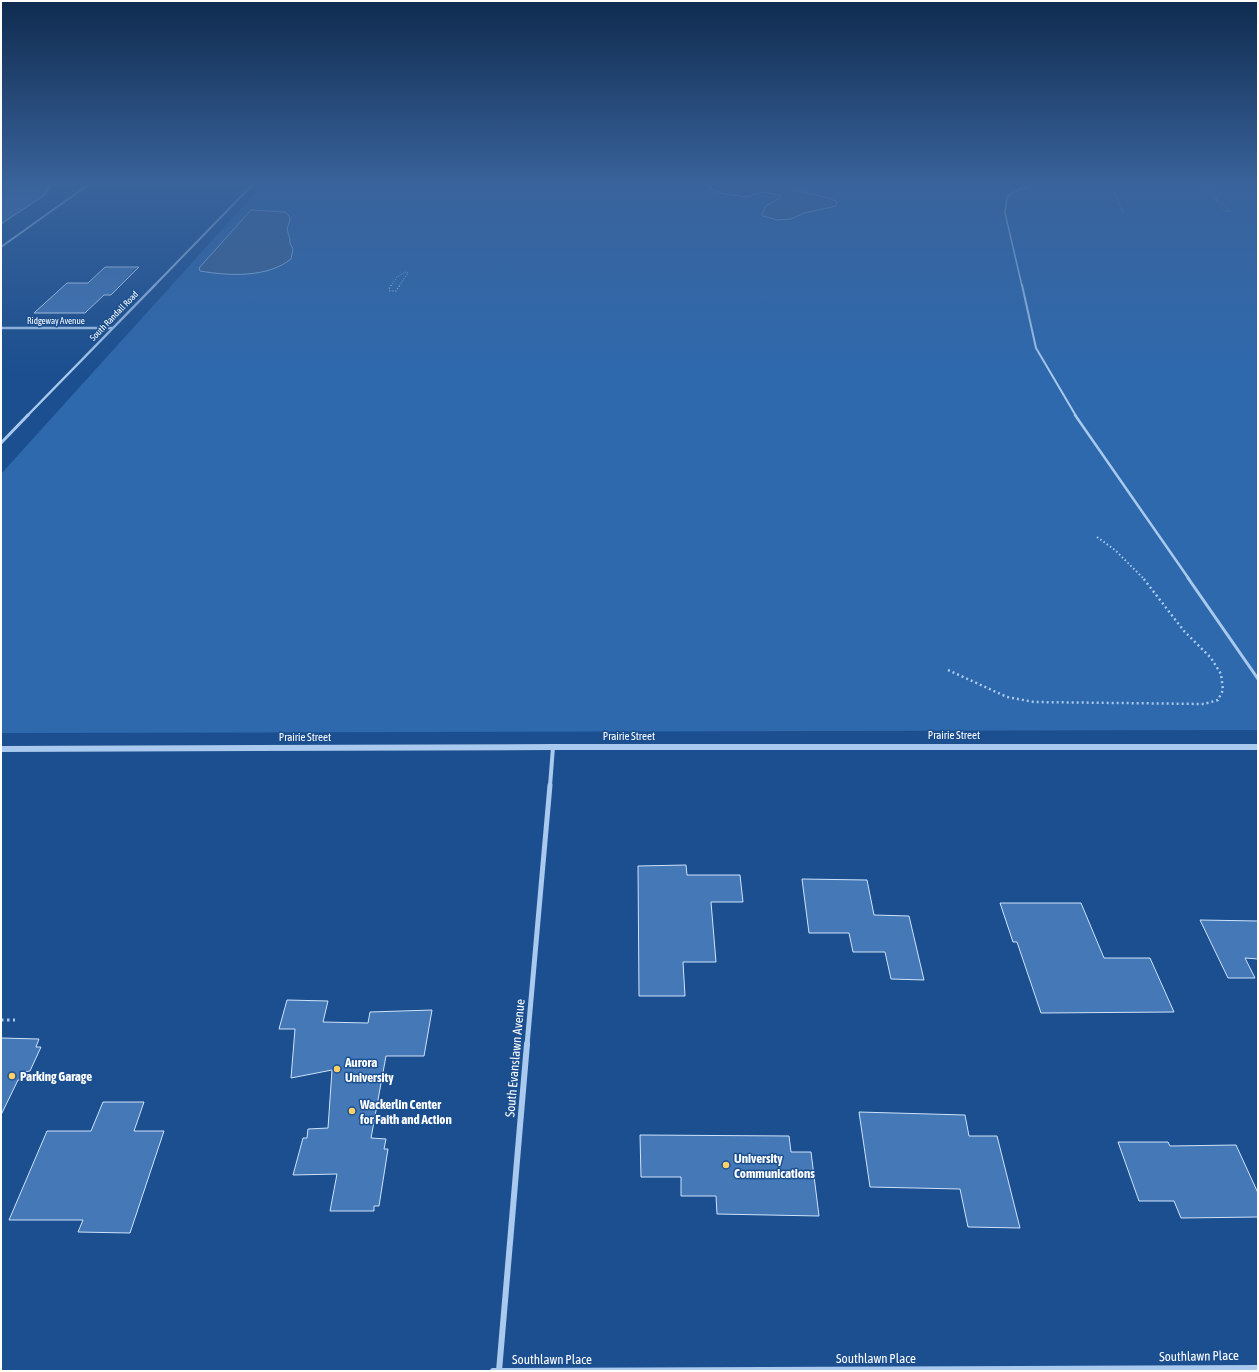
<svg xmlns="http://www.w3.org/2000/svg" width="1259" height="1372" viewBox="0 0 1259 1372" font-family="'Asap Condensed',sans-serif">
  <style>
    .green { fill: #2e69ad }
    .water { fill: #3c6290; stroke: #9cc4f0 }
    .building { fill: #4478b7; stroke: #cfe3fa }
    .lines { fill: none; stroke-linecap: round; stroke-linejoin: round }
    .path-far4 { stroke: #a9c9ee; stroke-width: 1; stroke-dasharray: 1 1.5; stroke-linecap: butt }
    .path-far3 { stroke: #a9c9ee; stroke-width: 1.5; stroke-dasharray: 1 2; stroke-linecap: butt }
    .path-far2 { stroke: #a9c9ee; stroke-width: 2; stroke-dasharray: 1.5 2.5; stroke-linecap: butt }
    .path-far1 { stroke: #a9c9ee; stroke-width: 2.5; stroke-dasharray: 2 3; stroke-linecap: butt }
    .path { stroke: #a9c9ee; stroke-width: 3; stroke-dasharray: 2.5 3.5; stroke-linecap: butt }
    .service-far3 { stroke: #a9c9ee; stroke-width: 1.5 }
    .service-far2 { stroke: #a9c9ee; stroke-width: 2 }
    .service-far1 { stroke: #a9c9ee; stroke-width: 2.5 }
    .service { stroke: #a9c9ee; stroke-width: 3 }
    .minor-far5 { stroke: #a9c9ee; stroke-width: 2 }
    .minor-far4 { stroke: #a9c9ee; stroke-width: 2.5 }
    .minor-far3 { stroke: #a9c9ee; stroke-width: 3 }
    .minor-far2 { stroke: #a9c9ee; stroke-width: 4 }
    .minor-far1 { stroke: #a9c9ee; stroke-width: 5 }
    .minor { stroke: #a9c9ee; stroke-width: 6 }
    .tertiary { fill: #a9c9ee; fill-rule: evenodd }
    .poi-dot { fill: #ffd166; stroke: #1b4f8f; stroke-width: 1.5 }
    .labels { text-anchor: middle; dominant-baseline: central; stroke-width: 3; stroke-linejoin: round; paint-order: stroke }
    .far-street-label { font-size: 9px; fill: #fff; stroke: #1b4f8f }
    .street-label { font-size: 11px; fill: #fff; stroke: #1b4f8f }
    .near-street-label { font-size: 13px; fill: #fff; stroke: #1b4f8f }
    .near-poi-label { font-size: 13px; font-weight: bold; fill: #fff; stroke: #1b4f8f; text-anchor: start }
  </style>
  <rect width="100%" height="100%" fill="#1b4f8f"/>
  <!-- green -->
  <polygon class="green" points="265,182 1258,182 1258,730 1,733 1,474"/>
  <!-- water -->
  <g class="water">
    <path d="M 731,182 L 785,184 L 802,192 L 829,198 L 837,202 L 836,206 L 804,213 L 791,219 L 777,220 L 763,216 L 762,214 L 766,206 L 780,198 L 781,195 L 762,192 L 746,197 L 721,193 L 709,188 C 714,182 723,183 731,182 Z"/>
    <path d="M 251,210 L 285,212 L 289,216 L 290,220 L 287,229 L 290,239 L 290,243 L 293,249 L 291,259 C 267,278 229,276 200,271 L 199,268 Z"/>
  </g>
  <!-- building -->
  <g class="building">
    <polygon points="1,184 53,184 46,189 50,189 43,194 46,194 1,224"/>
    <polygon points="105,267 139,267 111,295 104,295 85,313 34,313 67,283 88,283"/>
    <polygon points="686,865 687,875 740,875 743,902 711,902 716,962 683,962 685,996 639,996 638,866"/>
    <polygon points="802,879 867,880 874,915 909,916 924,980 891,979 885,952 853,952 849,933 809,933"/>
    <polygon points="1000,903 1081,903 1104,958 1150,958 1174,1012 1041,1013 1017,942 1013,942"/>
    <polygon points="1200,920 1258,921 1258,959 1245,958 1255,978 1228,978"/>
    <polygon points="287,1000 328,1001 323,1022 368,1023 370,1012 432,1010 424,1056 386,1056 371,1138 386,1139 384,1149 388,1149 379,1206 374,1206 374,1211 330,1211 337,1174 293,1175 303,1138 307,1138 308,1129 328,1128 332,1070 291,1078 295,1029 279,1029"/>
    <polygon points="1,1038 39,1039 36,1047 41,1047 30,1071 24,1072 20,1080 18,1080 1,1115"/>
    <polygon points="103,1102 144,1102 134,1131 164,1131 130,1233 78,1232 83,1220 9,1220 47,1131 91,1131"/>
    <polygon points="859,1112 965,1115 969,1136 997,1136 1020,1228 968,1227 960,1189 870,1187"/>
    <polygon points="640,1135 789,1136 791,1152 811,1152 819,1216 717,1214 716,1196 681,1196 681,1177 641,1177"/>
    <polygon points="1118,1142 1168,1142 1170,1146 1236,1145 1258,1193 1258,1217 1181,1218 1174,1201 1139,1201"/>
  </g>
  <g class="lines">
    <!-- path-far4 -->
    <g class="path-far4">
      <polyline points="1094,182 1115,193 1123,213"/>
      <path d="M 1135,183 C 1154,183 1190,178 1207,189 C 1210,191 1220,207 1224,211 L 1231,211 L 1216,199 L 1216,196 L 1222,195 C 1213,185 1200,184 1187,183"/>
      <polyline points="391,286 397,277 405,272 408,273 399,286"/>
    </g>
    <!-- path-far3 -->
    <polyline class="path-far3" points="391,285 389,289 390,291 396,291 400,285"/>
    <!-- path-far2 -->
    <polyline class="path-far2" points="1097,537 1115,550 1144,579"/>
    <!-- path-far1 -->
    <polyline class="path-far1" points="948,670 1007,697 1034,702 1204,704 1218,700 1223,690 1221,674 1211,658 1184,631 1143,578"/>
    <!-- path -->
    <polyline class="path" points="1,1020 15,1020"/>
    <!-- service-far3 -->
    <polyline class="service-far3" points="1022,286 1005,213 1007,197 1020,189 1045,182"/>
    <!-- service-far2 -->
    <polyline class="service-far2" points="1022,285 1036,348 1076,416"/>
    <!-- service-far1 -->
    <polyline class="service-far1" points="1075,415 1189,579"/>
    <!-- service -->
    <polyline class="service" points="1188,578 1258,679"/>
    <!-- minor-far5 -->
    <g class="minor-far5">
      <polyline points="1,247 92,182"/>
      <polyline points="154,286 255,182"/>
    </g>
    <!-- minor-far4 -->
    <g class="minor-far4">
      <polyline points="1,328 112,328"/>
      <polyline points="27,416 155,285"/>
    </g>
    <!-- minor-far3 -->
    <polyline class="minor-far3" points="1,443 28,415"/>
    <!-- minor-far2 -->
    <polyline class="minor-far2" points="550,786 553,747"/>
    <!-- minor-far1 -->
    <polyline class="minor-far1" points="527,1045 550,785"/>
    <!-- minor -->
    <g class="minor">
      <polyline points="493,1371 1258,1368"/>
      <polyline points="499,1371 527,1044"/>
    </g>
    <!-- tertiary -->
    <polygon class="tertiary" points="553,744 1258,744 1258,750 553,750 1,752 1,746"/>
  </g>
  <!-- sky -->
  <linearGradient id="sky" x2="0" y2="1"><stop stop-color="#0f2b4f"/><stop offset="0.49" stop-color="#39639b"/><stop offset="1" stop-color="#39639b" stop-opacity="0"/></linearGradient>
  <rect width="1259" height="375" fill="url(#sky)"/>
  <!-- markers -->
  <g class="poi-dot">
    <circle cx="337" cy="1069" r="4"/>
    <circle cx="12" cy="1076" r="4"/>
    <circle cx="352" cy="1111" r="4"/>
    <circle cx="726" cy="1165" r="4"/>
  </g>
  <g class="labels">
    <!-- far-street labels -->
    <g class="far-street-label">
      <text transform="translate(114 316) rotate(-46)">South Randall Road</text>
      <text x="56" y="321">Ridgeway Avenue</text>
    </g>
    <!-- street labels -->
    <g class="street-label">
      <text x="954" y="735">Prairie Street</text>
      <text x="629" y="736">Prairie Street</text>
      <text x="305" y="737">Prairie Street</text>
    </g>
    <!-- near-street labels -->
    <g class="near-street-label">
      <text transform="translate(515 1058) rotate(-85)">South Evanslawn Avenue</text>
      <text transform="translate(1199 1356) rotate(-1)">Southlawn Place</text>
      <text x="876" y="1358">Southlawn Place</text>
      <text x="552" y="1359">Southlawn Place</text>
    </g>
    <!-- near-poi labels -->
    <g class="near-poi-label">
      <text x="345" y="1062">Aurora<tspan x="345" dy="15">University</tspan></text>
      <text x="20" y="1076">Parking Garage</text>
      <text x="360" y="1104">Wackerlin Center<tspan x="360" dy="15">for Faith and Action</tspan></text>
      <text x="734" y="1158">University<tspan x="734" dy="15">Communications</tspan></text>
    </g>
  </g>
  <!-- border -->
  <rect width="1259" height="1372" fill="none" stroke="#ffffff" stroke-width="4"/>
</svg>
